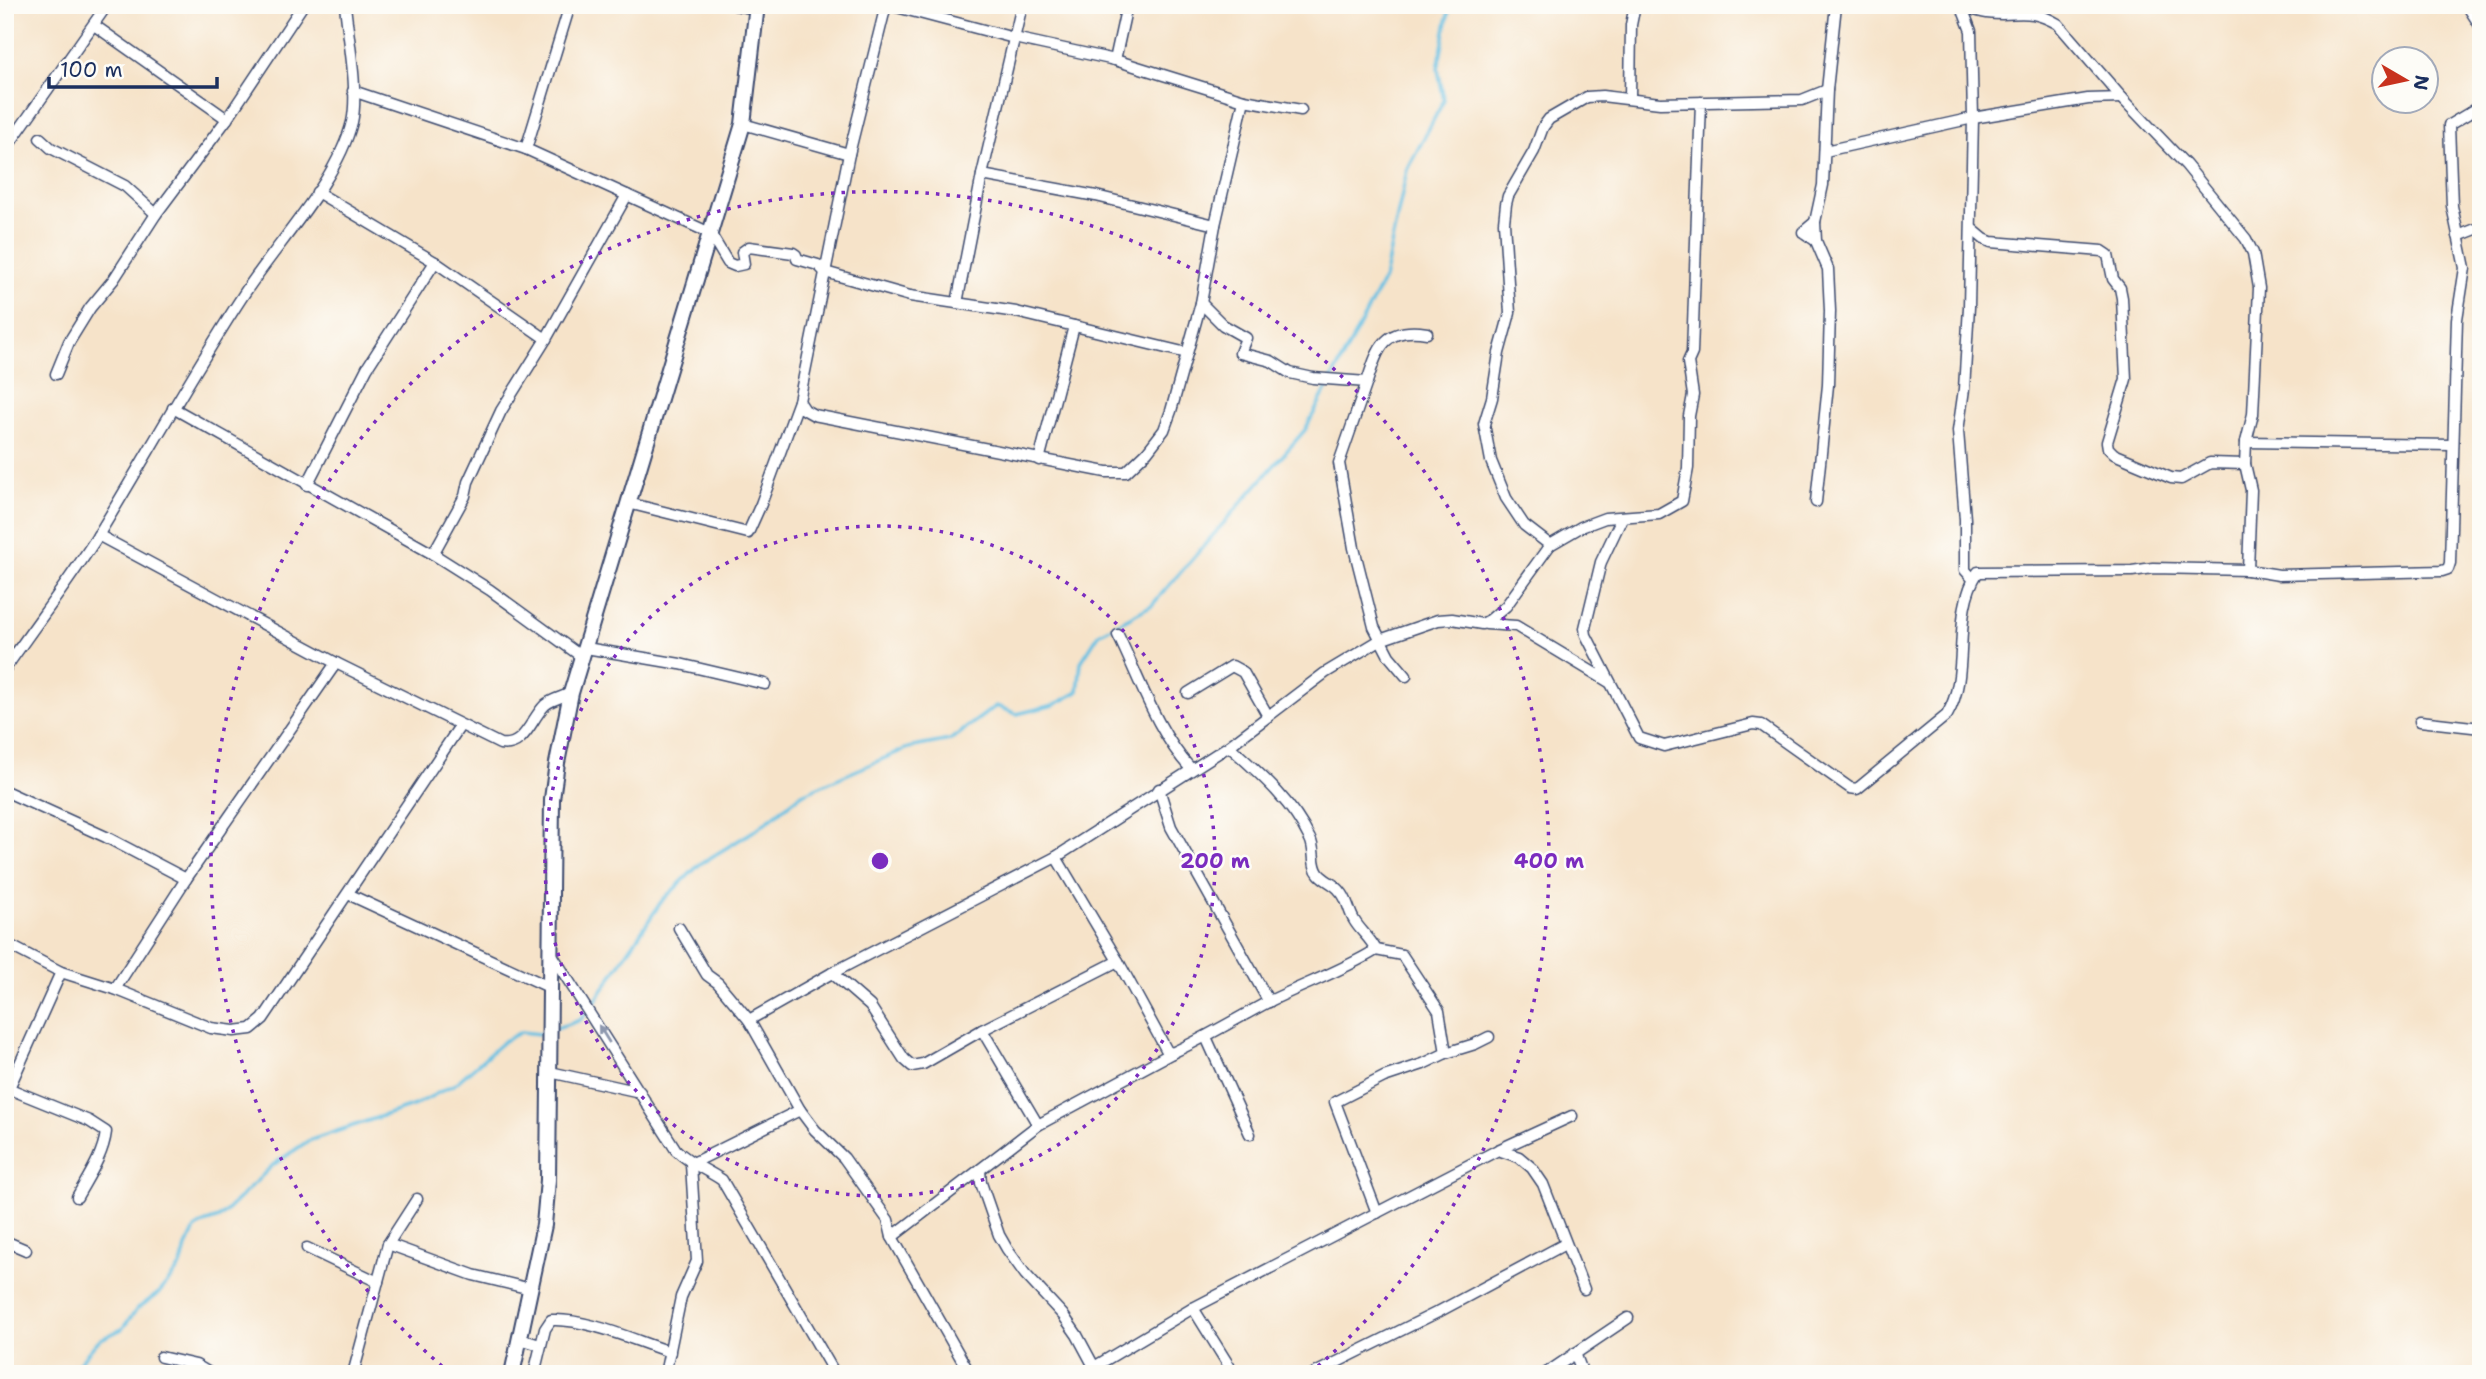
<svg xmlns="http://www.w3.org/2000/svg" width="2486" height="1379" viewBox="0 0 2486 1379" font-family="'Shantell Sans',sans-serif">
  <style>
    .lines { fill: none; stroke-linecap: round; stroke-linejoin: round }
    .stream { stroke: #65c0e3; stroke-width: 3.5 }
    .street-casing { stroke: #3c4a6e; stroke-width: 13 }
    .secondary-casing { stroke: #3c4a6e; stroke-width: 18 }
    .street { stroke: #fff; stroke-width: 10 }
    .secondary { stroke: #fff; stroke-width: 14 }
    .oneway { fill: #8d97ae }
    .ring { fill: none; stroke: #7b2cbf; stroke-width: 3.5; stroke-dasharray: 3.5 7 }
    .centre { fill: #7b2cbf; stroke: #fdfcf7; stroke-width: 3.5 }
    .ring-label { font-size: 21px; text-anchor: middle; font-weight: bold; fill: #7b2cbf; stroke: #fdfcf7; stroke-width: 5; stroke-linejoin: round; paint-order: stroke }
  </style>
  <rect width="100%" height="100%" fill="#fdfcf7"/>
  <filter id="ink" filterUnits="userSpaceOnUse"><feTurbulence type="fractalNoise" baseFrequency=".0143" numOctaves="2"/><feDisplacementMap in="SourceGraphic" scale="14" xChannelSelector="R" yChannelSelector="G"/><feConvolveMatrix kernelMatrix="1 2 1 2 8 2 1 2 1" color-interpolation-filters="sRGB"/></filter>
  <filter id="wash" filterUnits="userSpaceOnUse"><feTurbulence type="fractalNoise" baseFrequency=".00686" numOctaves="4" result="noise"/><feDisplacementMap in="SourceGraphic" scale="28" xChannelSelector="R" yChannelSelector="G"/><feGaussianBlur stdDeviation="1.57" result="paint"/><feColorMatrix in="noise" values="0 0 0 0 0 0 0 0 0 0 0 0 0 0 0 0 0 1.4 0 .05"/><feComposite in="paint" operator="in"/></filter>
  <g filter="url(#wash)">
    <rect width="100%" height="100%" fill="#f6e3c9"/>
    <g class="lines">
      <!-- stream -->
      <g class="stream">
        <polyline points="554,1029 580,1020 592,1006 661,902 700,864 757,829 802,794 908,748 950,740 996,706 1017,714 1054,705 1078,692 1081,662 1099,634 1152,605 1305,430 1384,279 1407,170 1444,100 1438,69 1450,5"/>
        <polyline points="62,1374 77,1365 99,1340 122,1329 137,1309 159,1293 181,1266 186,1247 195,1229 204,1223 219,1218 273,1165 308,1141 415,1105 455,1084 504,1041 521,1032 540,1034 547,1031"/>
      </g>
    </g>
  </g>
  <g filter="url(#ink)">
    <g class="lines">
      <!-- street casing -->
      <g class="street-casing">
        <g id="street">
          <polyline points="735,5 757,9"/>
          <polyline points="889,5 1014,38 1115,60 1244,100 1301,110"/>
          <path d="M 1960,5 C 1969,8 1978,12 1987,13 C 2018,17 2027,6 2058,24 L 2122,98 L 2186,165 L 2246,239 L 2253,253 L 2259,288 L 2253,414 L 2246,442 L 2245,464 L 2251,490 L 2248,570 L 2279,575 L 2442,571 L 2448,569 L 2450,563 L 2457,319 L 2465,268 L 2452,206 L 2449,125 L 2481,106"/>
          <polyline points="1961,5 1971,31 1973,118 1969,307 1964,389 1958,431 1965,519 1965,570 1973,579"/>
          <polyline points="2467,5 2481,27"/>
          <polyline points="94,25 227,119"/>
          <polyline points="1115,60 1127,5"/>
          <polyline points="353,91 526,149 710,233 728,263 735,266 744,264 742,252 749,247 793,253 796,255 797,259 818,265 825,272 910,296 1016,312 1187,353"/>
          <polyline points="1630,98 1631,25 1635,5"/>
          <polyline points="1701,102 1692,353 1688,362 1693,395 1689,416 1688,468 1682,501 1659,514 1605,518 1581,527 1550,545 1524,525 1506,498 1491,461 1484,424 1492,398 1499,353 1510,313 1504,222 1506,204 1508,196 1534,151 1543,127 1549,119 1587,97 1602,96 1660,103 1802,100 1827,90"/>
          <polyline points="743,124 849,154"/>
          <polyline points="40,138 51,148 125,186 156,214"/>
          <polyline points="526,149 570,5"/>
          <polyline points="5,150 107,5"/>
          <polyline points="1825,151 1973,118 2088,99 2122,98"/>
          <polyline points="982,175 1096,196 1215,225"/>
          <polyline points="317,192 435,262 546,339"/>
          <polyline points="1815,222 1803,232 1816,241"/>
          <polyline points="1972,229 1984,239 1991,242 2102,251 2108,255 2113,279 2120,288 2122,298 2126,379 2107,442 2108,448 2114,454 2171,478 2181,479 2210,463 2245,464"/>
          <polyline points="2458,236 2481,227"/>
          <polyline points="957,303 982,175 1022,5"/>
          <path d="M 1201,303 L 1223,325 L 1246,338 L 1240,353 L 1271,361 L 1290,373 L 1313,378 L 1367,382 C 1378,348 1384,326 1427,333"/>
          <polyline points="56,374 69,342 90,308 114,279 156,214 227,119 303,5"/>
          <polyline points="1367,382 1339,463 1354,548 1374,627 1389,656 1406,676"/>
          <polyline points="799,401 805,410 814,415 1106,472 1126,472 1147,452 1164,430 1171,411 1201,303 1215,225 1244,100"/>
          <polyline points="173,408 433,554 490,590 582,657"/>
          <polyline points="2246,442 2452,445"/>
          <polyline points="1039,460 1074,326"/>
          <polyline points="307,485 367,368 435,262"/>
          <polyline points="1816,502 1828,385 1830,311 1828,269 1816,241 1815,222 1823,185 1827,90 1836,5"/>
          <polyline points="628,503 748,533 761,504 799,401 849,154 886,5"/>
          <path d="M 1622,518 L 1601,562 L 1585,628 L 1586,635 L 1639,738 L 1664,746 L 1753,724 L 1761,725 L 1850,788 L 1857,789 L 1947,715 C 1972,672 1950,615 1978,572 L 2132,571 L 2153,568 L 2248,570"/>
          <path d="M 98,535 L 336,663 L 500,744 C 525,748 530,720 545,705 C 552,699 563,697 571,693"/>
          <polyline points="433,554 465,496 468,482 501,411 546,339 627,195"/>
          <polyline points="1486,624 1516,626 1609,682"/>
          <path d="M 1118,635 C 1140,680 1157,732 1191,769"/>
          <polyline points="586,648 680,664 765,684"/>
          <path d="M 5,669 C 36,624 70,580 99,534 C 147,455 192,374 242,297 C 276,244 337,182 352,122 C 359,92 348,37 345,5"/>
          <polyline points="1188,693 1232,666 1243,672 1268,716"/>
          <polyline points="2420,721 2481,728"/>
          <path d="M 1229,746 C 1260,774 1291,800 1310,839 C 1316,850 1311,865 1319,874 C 1325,881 1335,884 1340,891 C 1348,899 1348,910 1354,920 C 1360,931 1370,937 1376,950"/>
          <polyline points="1159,789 1171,827 1269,1002"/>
          <polyline points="5,791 106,837 186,879"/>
          <path d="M 1056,857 L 1118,961 L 1167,1051 L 1172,1053 C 1205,1038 1236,1019 1268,1002 C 1304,984 1342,971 1376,950 L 1402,955 L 1439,1011 L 1446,1053"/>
          <polyline points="348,894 551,988"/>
          <polyline points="679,928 707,975 718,983 749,1020 800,1110 815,1130 844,1158 888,1220 892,1237 970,1374"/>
          <polyline points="5,943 61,972 115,989 211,1028 234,1031 251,1029 263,1019 460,726"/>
          <path d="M 551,953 L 676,1150 C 692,1165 704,1168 722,1180 L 835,1374"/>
          <polyline points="832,973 870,1006 904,1059 912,1066 923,1064 982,1030 1118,961"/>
          <polyline points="115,989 186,879 336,663"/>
          <polyline points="749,1020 832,973 1056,857 1229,746 1325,673 1380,640 1438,620 1452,619 1482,624 1491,619 1506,606 1550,545"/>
          <polyline points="982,1030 1038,1125"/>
          <polyline points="1206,1037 1250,1134"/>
          <polyline points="550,1072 640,1092"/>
          <path d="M 5,1087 L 89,1121 L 106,1132 C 103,1156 88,1177 77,1197"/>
          <polyline points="9,1088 61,972"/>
          <polyline points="1498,1150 1572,1116"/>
          <polyline points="980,1170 981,1183 999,1235 1007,1249 1025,1274 1063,1315 1077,1335 1098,1374"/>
          <polyline points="1377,1213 1335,1102 1384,1077 1423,1064 1446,1053 1475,1044 1489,1037"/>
          <polyline points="892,1237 1038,1125 1172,1053"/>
          <polyline points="5,1241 26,1250"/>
          <polyline points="388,1244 473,1275 531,1289"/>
          <polyline points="307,1248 378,1282"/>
          <polyline points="1193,1308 1234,1374"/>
          <polyline points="520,1339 540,1345"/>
          <polyline points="1575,1353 1583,1374"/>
          <polyline points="161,1357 196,1365 211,1374"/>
          <polyline points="1094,1367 1193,1308 1498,1150 1519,1157 1532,1168 1543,1184 1584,1289"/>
          <polyline points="353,1374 388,1244 417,1199"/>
          <path d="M 534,1374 L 545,1329 L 551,1320 C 587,1318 635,1341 670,1352"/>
          <polyline points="665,1374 681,1297 697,1261 691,1164 800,1110"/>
          <polyline points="1313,1374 1438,1312 1565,1244"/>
          <polyline points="1545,1374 1628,1318"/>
        </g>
      </g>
      <!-- secondary casing -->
      <g class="secondary-casing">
        <polyline id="secondary" points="512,1374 544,1225 548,1180 552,799 557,763 571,693 743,124 757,5"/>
      </g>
      <!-- street -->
      <use href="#street" class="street"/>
      <!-- secondary -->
      <use href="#secondary" class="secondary"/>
    </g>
    <!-- one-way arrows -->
    <defs><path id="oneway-solid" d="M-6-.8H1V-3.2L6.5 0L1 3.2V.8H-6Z" transform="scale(1.75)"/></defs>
    <use class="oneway" href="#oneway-solid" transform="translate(604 1034) rotate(-122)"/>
  </g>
  <!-- distance rings -->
  <g class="ring">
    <circle cx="880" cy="861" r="335"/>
    <path d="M450 1373A669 669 0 1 1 1310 1373"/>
  </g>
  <circle cx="880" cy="861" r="10" class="centre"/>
  <g class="ring-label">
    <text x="1215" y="868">200 m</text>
    <text x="1549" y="868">400 m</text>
  </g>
  <!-- margin -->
  <rect width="2486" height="1379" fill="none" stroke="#fdfcf7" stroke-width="28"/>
  <!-- north arrow -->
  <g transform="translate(2405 80) rotate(99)"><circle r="33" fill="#fdfcf7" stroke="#a3aaba" stroke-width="2"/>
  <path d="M0-5L12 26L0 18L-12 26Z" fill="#c8321e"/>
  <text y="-10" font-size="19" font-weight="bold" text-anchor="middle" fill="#1b2f5e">N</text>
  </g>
  <!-- scale -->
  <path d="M49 77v10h168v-10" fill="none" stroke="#1b2f5e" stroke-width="3.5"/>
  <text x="60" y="77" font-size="21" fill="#1b2f5e" stroke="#fdfcf7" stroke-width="5" paint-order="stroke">100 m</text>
</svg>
